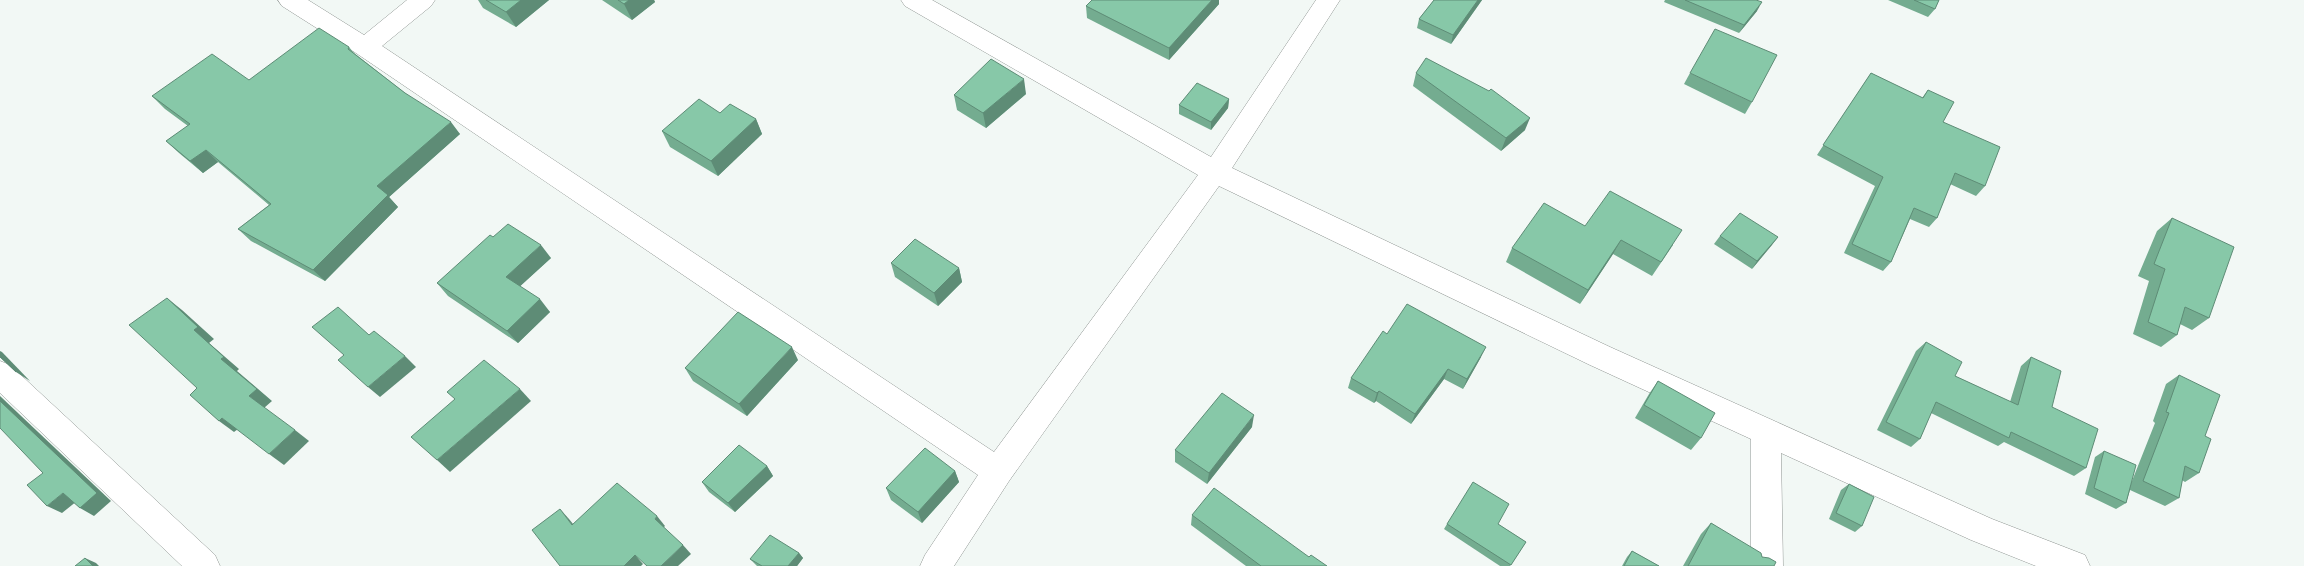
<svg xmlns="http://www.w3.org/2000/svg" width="2304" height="566" viewBox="0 0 2304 566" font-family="Barlow,sans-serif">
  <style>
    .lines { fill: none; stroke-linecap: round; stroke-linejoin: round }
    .minor-casing { stroke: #8f9592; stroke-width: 1 }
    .minor { fill: #fff; fill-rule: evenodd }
    .wall { fill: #74ac90 }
    .shaded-wall { fill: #5e8c76 }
    .building { fill: #87c8a8; stroke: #5e8c76 }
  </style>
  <rect width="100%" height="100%" fill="#f2f8f5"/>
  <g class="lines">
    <!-- minor casing -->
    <g class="minor-casing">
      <g id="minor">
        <polygon points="278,0 308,0 364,35 407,0 435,0 431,6 382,46 994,452 1198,175 905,6 901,0 932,0 1211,157 1316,0 1340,0 1232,168 1610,347 1992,519 2085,555 2090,566 2036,566 1971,540 1781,453 1783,566 1751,566 1751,439 1590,365 1219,186 1009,481 954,566 920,566 925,555 978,475 356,53 282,6"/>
        <polygon points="0,361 10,365 215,555 220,566 182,566 0,393"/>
      </g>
    </g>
    <!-- minor -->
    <use href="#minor" class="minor"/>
  </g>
  <!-- wall -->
  <g class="wall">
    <polygon points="478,0 549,0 516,27 483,8"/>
    <polygon points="602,0 654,0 655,2 632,20"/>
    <polygon points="1434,0 1482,0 1451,44 1417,28 1419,19"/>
    <polygon points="1665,0 1756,0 1757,11 1739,33 1664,2"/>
    <polygon points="1888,0 1939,0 1935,9 1928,17"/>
    <polygon points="1219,4 1169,60 1087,18 1086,6"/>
    <polygon points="349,47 354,53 405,93 460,134 389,197 398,207 325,281 251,241 238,229 269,205 218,162 203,173 179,153 166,141 188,126 165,109 152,96 249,80"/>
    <polygon points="1416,73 1525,130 1501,151 1413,86"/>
    <polygon points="1690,73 1752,102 1745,114 1684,84"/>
    <polygon points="1871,73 1922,98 1928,90 1943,122 1985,186 1976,196 1950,184 1937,218 1929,227 1910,219 1891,262 1883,271 1844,253 1875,186 1817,155"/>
    <polygon points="1026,94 986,128 957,110 954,95"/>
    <polygon points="1229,99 1228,108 1211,130 1179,114 1179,105"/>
    <polygon points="720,113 756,119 762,134 718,176 670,147 662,131"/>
    <polygon points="2172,218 2209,318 2192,330 2180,324 2177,335 2161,347 2133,334 2149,281 2138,276 2157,231"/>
    <polygon points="1585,226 1673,245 1652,276 1613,254 1580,304 1506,262 1512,248"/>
    <polygon points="1720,236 1778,237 1752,269 1714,244"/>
    <polygon points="493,237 551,258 520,286 550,312 518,343 448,296 437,283"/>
    <polygon points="891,263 959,268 962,282 938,306 895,277"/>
    <polygon points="1387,334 1481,357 1463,389 1444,379 1411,424 1376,401 1374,403 1348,388 1351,378"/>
    <polygon points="1926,342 1955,376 2010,402 2021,366 2031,357 2052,407 2086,468 2074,476 2004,442 1998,446 1931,413 1920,439 1911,447 1877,430 1916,351"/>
    <polygon points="798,360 747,416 693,381 685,368"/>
    <polygon points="2179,375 2205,436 2199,473 2185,482 2182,480 2179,498 2165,506 2130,490 2126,503 2116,509 2085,494 2095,457 2104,451 2130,486 2155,423 2153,421 2166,384"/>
    <polygon points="1658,381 1701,438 1691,450 1635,418 1649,394"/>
    <polygon points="1252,427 1207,484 1175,462 1175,450"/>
    <polygon points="767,466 773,476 735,512 709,492 702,482"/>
    <polygon points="955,471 959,482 922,523 891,500 886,488"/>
    <polygon points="1849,484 1862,526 1855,532 1829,519 1841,490"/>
    <polygon points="1192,515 1309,557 1327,566 1246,566 1191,525"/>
    <polygon points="1711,523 1762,557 1774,566 1683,566 1701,534"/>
    <polygon points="1447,524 1498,524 1526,542 1510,566 1500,566 1444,529"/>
    <polygon points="1632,551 1659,566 1622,566 1627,557"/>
    <polygon points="799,553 803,558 797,566 757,566 750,559"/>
  </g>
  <!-- shaded-wall -->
  <g class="shaded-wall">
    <polygon points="521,0 549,0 516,27 506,12"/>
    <polygon points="629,0 654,0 655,2 632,20 624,4"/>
    <polygon points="1212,0 1219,0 1219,4 1169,60 1169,48"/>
    <polygon points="1478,0 1482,0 1451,44 1453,35"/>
    <polygon points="1762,2 1757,11 1739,33 1744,25"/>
    <polygon points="1024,79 1026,94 986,128 983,113"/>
    <polygon points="1229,99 1228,108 1211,130 1211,122"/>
    <polygon points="1530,118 1525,130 1501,151 1506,138"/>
    <polygon points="756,119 762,134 718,176 711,161"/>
    <polygon points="451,122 460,134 389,197 398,207 325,281 313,270 377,186"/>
    <polygon points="206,150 218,162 203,173 190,161"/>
    <polygon points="1778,237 1772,245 1752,269 1757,261"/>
    <polygon points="1621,240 1613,254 1580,304 1588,290"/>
    <polygon points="541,245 551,258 516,290 506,277"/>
    <polygon points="959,268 962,282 938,306 934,293"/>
    <polygon points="167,298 182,310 214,339 209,343 239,369 237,371 272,401 264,408 249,396 221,359 194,330"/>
    <polygon points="540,299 550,312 518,343 507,331"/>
    <polygon points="792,347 798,360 747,416 739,404"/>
    <polygon points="1486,347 1481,357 1463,389 1467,379"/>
    <polygon points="0,351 2,352 30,381 16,372 0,356"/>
    <polygon points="405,356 416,367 380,397 368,387"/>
    <polygon points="1448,369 1444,379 1411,424 1415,414"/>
    <polygon points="520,389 531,401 450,472 437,460"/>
    <polygon points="1379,391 1376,401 1374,403 1377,393"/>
    <polygon points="0,396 111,501 94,516 80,508 0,401"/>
    <polygon points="1254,415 1252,427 1207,484 1209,473"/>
    <polygon points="222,418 238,429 234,432 219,421"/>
    <polygon points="295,430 309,441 284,465 269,454"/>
    <polygon points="767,466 773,476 735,512 728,503"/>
    <polygon points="955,471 959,482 922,523 918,512"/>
    <polygon points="63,493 77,501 62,513 47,506"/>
    <polygon points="560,509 569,519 582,535 572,525"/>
    <polygon points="657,516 665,526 663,528 655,519"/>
    <polygon points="683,545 691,554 678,566 661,566"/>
    <polygon points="799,553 803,558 797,566 788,566"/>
    <polygon points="635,555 643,564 641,566 624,566"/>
    <polygon points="85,558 96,563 99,566 93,566"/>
  </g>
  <!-- building -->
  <g class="building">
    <polygon points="486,0 521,0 506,12"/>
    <polygon points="618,0 629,0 624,4"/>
    <polygon points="1092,0 1212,0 1169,48 1086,6"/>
    <polygon points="1434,0 1478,0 1453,35 1419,19"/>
    <polygon points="1685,0 1756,0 1762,2 1744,25"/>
    <polygon points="1914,0 1939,0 1935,9"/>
    <polygon points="319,28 349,47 348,49 405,93 451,122 377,186 388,195 313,270 238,229 271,204 206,150 190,161 166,141 190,124 152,96 212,54 249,80"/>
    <polygon points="1715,29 1777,55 1752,102 1690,73"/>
    <polygon points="1426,58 1489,91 1491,89 1530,118 1506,138 1416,73"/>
    <polygon points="991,59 1024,79 983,113 954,95"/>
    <polygon points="1871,73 1923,98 1928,90 1954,102 1943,122 2000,147 1985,186 1955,173 1937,218 1914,208 1891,262 1852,244 1883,177 1823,145"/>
    <polygon points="1197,83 1229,99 1211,122 1179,105"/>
    <polygon points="699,99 720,113 730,104 756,119 711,161 662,131"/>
    <polygon points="1610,191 1682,230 1661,262 1621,240 1588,290 1512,248 1544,203 1585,226"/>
    <polygon points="1740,213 1778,237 1757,261 1720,236"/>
    <polygon points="2172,218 2234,247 2209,318 2185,307 2177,335 2148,322 2165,269 2154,264"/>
    <polygon points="508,224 541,245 506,277 540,299 507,331 437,283 490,235 493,237"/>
    <polygon points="915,239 959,268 934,293 891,263"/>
    <polygon points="167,298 198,327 194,330 224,357 221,359 257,389 249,396 295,430 269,454 222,418 219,421 190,395 197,388 129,325"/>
    <polygon points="1407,304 1486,347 1467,379 1448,369 1415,414 1379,391 1377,393 1351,378 1383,331 1387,334"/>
    <polygon points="338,307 369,335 374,331 405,356 368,387 338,360 344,355 312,327"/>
    <polygon points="738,312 792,347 739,404 685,368"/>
    <polygon points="1926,342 1962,362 1955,376 2018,405 2031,357 2061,371 2052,407 2098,429 2086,468 2011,432 2009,438 1936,402 1920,439 1886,422"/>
    <polygon points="0,356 16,372 0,357"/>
    <polygon points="484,360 520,389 437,460 411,437 455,399 447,392"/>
    <polygon points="2179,375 2220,395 2205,436 2211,439 2199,473 2185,466 2179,498 2143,481 2169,413 2166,412"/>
    <polygon points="1658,381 1715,413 1701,438 1644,405"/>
    <polygon points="1222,393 1254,415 1209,473 1175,450"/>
    <polygon points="0,401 97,493 80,508 63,493 47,506 27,485 43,473 0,428"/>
    <polygon points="739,445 767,466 728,503 702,482"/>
    <polygon points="925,448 955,471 918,512 886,488"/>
    <polygon points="2104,451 2136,465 2126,503 2094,488"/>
    <polygon points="1473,482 1509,504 1498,524 1526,542 1511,565 1447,524"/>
    <polygon points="617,483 657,516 655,519 683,545 661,566 647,566 635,555 624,566 560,566 532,530 560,509 572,525"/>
    <polygon points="1849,484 1874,497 1862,526 1836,513"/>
    <polygon points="1214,488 1309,557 1311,555 1327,566 1261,566 1192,515"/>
    <polygon points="1711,523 1761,553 1762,557 1769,558 1776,562 1774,566 1688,566"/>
    <polygon points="770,535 799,553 788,566 762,566 750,559"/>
    <polygon points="1632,551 1659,566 1624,566"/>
    <polygon points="85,558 93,566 75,566"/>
  </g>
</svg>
